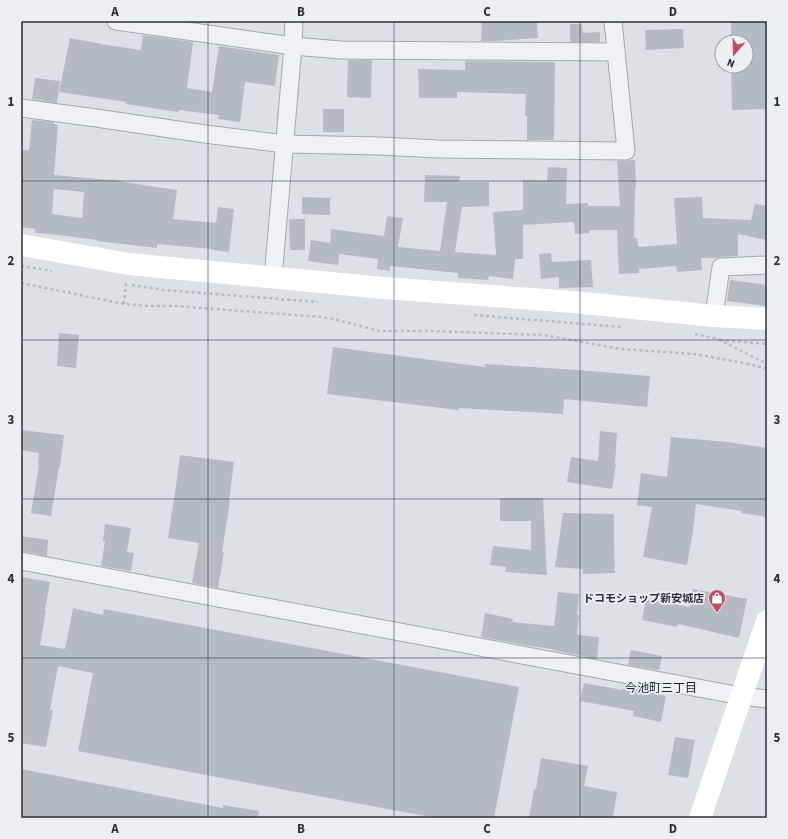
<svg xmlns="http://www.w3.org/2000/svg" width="788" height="839" viewBox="0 0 788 839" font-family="'Source Sans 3','Noto Sans JP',sans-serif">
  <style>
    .building { fill: #b4bbc1; fill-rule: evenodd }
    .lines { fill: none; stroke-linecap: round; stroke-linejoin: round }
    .street-casing { stroke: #a3a9ae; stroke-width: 19 }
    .path { stroke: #b7bbc0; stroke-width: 2.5; stroke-dasharray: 3 3; stroke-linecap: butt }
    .street { stroke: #eff1f4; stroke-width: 17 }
    .secondary { stroke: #fff; stroke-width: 22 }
    .grid { fill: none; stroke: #28313a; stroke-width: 1; stroke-opacity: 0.55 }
    .labels { text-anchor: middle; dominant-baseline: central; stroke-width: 3.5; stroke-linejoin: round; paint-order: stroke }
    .poi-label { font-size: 11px; font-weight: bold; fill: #28313a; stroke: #ecf0f3; text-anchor: end }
    .neighbourhood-label { font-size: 12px; fill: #1a222b; stroke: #ecf0f3 }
    .neatline { fill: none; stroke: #28313a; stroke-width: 1.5 }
    .grid-label { font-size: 13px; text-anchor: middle; font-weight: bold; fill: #28313a }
  </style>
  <rect width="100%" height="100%" fill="#dde1e5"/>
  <!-- building -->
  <g class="building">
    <polygon points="482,21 537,21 538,38 494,41 481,41"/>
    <polygon points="731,21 767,21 767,109 732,110 731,66 746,66 746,42 731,42"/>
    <polygon points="570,24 582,24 583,33 600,32 600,42 570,42"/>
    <polygon points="683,29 684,48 646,50 645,30"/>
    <polygon points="143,35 193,42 187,88 212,92 219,46 279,55 275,86 245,82 240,122 218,119 219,115 179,110 178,112 126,104 126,102 59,92 70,38 107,45 141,50"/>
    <polygon points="348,60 372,60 371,98 347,97"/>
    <polygon points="465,61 555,62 554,140 527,140 527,116 525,116 526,94 457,92 457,98 419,98 418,69 465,70"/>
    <polygon points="35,78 60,81 57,103 32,99"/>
    <rect x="323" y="109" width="21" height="23"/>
    <path d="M 32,120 L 54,122 L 54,124 L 58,125 L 54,175 L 109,180 L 109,179 L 149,186 L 177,190 L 173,219 L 216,223 L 218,207 L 234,209 L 229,252 L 213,250 L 213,249 L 157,244 L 157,248 L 96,241 L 97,240 L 50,234 L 35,233 L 35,229 L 21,227 L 21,150 L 29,150 ZM 54,189 L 84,192 L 82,218 L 52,214 Z"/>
    <polygon points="635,160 636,188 635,188 634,238 637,238 638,247 677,244 674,198 702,197 703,218 751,220 755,204 767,206 767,240 738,234 738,256 721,257 716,258 701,258 702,270 677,272 676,266 639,269 639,273 619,274 617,230 590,230 590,233 575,234 574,222 523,225 523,259 515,259 513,279 489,276 488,280 458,278 458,273 390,266 390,271 377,269 378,259 339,254 338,265 308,261 311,240 330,243 331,229 384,236 387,216 403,218 398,247 440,251 447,202 424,202 425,175 460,176 459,182 489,182 489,206 462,207 455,252 496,255 493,212 523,210 523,180 547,181 548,167 567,168 566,204 588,203 588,206 620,206 617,161"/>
    <polygon points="302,197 330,198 330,215 302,214"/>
    <polygon points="289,219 305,219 305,250 290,250"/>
    <polygon points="551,253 552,262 591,260 593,287 559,288 559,277 541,279 539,254"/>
    <polygon points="730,280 767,285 767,306 727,301"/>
    <polygon points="59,333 79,335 76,368 57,366"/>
    <polygon points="333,347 485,367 485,364 578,370 650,376 647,407 564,399 563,414 459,408 458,410 327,394"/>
    <polygon points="21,430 64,435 60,467 59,467 51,516 31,513 39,465 38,465 39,453 21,450"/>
    <polygon points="600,431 617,433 615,464 616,464 612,489 567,482 571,457 598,461"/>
    <polygon points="671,437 728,442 767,448 767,517 741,513 742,511 696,504 693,531 687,565 643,557 652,507 637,505 641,473 667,477"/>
    <polygon points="180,455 234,462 229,501 230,501 222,552 224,552 218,588 192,583 199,543 168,538 176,486"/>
    <polygon points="500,498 543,498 547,575 505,572 506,567 490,565 493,546 531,550 531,521 500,521"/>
    <polygon points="563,513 614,514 614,551 614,550 615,573 583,574 583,569 555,567"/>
    <polygon points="105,524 131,528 127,552 134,553 131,571 101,566 105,541 103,541"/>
    <polygon points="21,536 48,540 47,556 21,551"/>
    <polygon points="21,577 50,582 45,610 46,611 40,645 65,649 73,608 103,615 104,609 519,687 494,818 436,818 78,751 93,673 58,666 50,710 53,710 46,747 21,743"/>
    <polygon points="693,589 747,599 739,638 678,624 677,627 642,620 646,599 690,607"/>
    <polygon points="558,592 579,594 577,615 579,615 577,634 578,635 599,637 597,659 552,650 552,649 530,646 481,637 485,613 513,619 512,622 554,626"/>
    <polygon points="631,650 662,656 659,670 628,665"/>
    <polygon points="584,683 623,690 625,684 655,690 655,694 666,696 661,722 633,716 634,711 580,701"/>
    <polygon points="675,737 695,740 688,778 668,775"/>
    <polygon points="541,758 588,766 584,786 617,792 613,818 529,818 534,789 536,789"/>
    <polygon points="21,769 223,808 223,805 259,811 258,818 21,818"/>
  </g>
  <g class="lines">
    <!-- street casing -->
    <g class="street-casing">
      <g id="street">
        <polyline points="116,21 293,46 341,50 616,52"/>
        <polyline points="21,108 89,117 205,134 285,144 380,146 438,149 626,151 613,21"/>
        <polyline points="273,278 293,46 294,21"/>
        <polyline points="714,316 721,267 767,265"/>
        <polyline points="21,561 741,696 767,699"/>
      </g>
    </g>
    <!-- path -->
    <g class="path">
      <polyline points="21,266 52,271"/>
      <polyline points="21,283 124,304 149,306 176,306 321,317 333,319 380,331 432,331 544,335 621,349 695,354 749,364 767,369"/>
      <polyline points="132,285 163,290 318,302"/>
      <polyline points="124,304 126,282"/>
      <polyline points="474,315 621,327"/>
      <polyline points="695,334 718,339 761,361 767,363"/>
      <polyline points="720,340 767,344"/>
    </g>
    <!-- street -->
    <use href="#street" class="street"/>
    <!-- secondary -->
    <g class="secondary">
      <polyline points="21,245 129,264 384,288 573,302 714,316 767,319"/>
      <polyline points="700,818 767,621"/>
    </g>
  </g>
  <!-- grid -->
  <path class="grid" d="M 208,21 L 208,818M 394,21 L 394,818M 580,21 L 580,818M 21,181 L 767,181M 21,340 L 767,340M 21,499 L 767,499M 21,658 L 767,658"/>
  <!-- icons -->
  <defs>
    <g id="shop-pin" transform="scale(0.9)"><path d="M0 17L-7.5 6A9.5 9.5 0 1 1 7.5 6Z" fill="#c14b6b" stroke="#ecf0f3"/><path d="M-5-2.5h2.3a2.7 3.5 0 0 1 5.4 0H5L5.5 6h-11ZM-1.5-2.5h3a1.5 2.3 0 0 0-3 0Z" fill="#fff"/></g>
  </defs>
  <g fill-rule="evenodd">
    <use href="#shop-pin" x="717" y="598"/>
  </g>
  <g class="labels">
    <!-- poi labels -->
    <g class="poi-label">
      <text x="704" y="598">ドコモショップ新安城店</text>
    </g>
    <!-- neighbourhood labels -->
    <g class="neighbourhood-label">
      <text x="661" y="688">今池町三丁目</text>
    </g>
  </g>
  <!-- border -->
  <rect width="788" height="839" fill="none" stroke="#ecf0f3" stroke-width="44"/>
  <!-- north arrow -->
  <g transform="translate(734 54) rotate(200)"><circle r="19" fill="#ecf0f3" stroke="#9ea4a9"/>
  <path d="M0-3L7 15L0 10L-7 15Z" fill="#c14b6b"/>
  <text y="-6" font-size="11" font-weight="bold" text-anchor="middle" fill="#28313a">N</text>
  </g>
  <rect x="22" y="22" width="744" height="795" class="neatline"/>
  <g class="grid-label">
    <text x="115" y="16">A</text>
    <text x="301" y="16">B</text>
    <text x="487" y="16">C</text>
    <text x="673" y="16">D</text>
    <text x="11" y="106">1</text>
    <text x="777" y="106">1</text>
    <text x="11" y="265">2</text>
    <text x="777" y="265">2</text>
    <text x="11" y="424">3</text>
    <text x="777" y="424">3</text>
    <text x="11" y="583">4</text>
    <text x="777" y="583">4</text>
    <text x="11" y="742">5</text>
    <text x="777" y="742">5</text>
    <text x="115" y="833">A</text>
    <text x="301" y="833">B</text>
    <text x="487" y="833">C</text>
    <text x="673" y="833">D</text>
  </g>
</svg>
